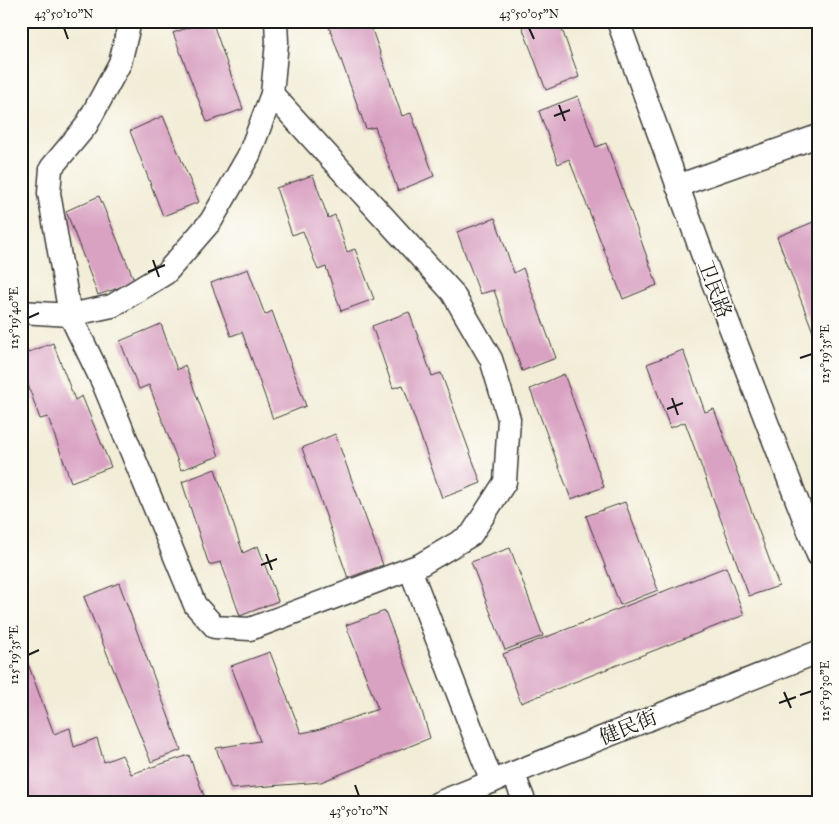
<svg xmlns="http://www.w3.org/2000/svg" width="839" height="824" viewBox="0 0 839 824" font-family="'IM FELL Great Primer','Noto Serif SC',serif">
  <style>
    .building { fill: #d9a2c3 }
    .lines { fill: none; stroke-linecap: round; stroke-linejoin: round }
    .minor-casing { stroke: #3c3b38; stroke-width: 25 }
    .minor { stroke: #fff; stroke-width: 22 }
    .ticks { fill: none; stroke: #1c1c1c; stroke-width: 2 }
    .labels { text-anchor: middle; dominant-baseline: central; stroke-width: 4; stroke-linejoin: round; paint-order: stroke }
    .street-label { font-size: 20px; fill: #1c1c1c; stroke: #fdfcf7 }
    .neatline { fill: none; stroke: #1c1c1c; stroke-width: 2 }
    .ticks-label { font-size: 12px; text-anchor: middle; fill: #1c1c1c }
  </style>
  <rect width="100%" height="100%" fill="#fdfcf7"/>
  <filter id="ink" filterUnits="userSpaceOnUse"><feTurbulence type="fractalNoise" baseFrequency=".02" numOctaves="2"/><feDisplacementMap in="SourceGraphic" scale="10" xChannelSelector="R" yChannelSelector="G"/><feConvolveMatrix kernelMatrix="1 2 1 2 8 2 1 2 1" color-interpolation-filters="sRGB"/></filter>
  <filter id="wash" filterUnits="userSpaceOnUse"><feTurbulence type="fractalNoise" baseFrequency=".0096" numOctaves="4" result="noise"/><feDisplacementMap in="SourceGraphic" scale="20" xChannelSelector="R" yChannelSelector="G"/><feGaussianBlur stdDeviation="1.12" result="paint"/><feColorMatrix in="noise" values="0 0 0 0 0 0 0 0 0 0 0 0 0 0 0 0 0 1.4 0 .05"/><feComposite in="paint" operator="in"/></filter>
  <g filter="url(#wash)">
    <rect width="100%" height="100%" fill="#f2edd7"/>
    <g id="blocks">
      <!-- building -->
      <g class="building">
        <polygon points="206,21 212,21 243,109 207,122 173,33"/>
        <polygon points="327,21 369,21 402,116 411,113 434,176 398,191 375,127 366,129"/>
        <polygon points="520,21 559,21 579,77 546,90"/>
        <polygon points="578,96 596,147 606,143 657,285 623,299 569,159 558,164 539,111"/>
        <polygon points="163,116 199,202 163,216 130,131"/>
        <polygon points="313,175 328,218 335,215 347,252 355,249 374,299 341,311 326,267 318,270 303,231 292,235 276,188"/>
        <polygon points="99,196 135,282 98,295 66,211"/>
        <polygon points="495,218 514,273 523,268 556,358 522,371 494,290 480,294 457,232"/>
        <polygon points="818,220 818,345 777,237"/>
        <polygon points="248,269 265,315 272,311 306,406 273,419 242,332 231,336 211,283"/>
        <polygon points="409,312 432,376 441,373 481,483 442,498 403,385 393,388 372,326"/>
        <polygon points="161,324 177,370 185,365 219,456 181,470 149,385 139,389 120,341"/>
        <polygon points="53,343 75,400 82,396 111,467 71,482 48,417 40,419 21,365 21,355"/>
        <polygon points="683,350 705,412 714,409 779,586 749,596 685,422 670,428 647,364"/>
        <polygon points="564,374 604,487 571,499 530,389"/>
        <polygon points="335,434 383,565 348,578 302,448"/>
        <polygon points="215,469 243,553 258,546 278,601 240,616 221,562 209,565 182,482"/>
        <polygon points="625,502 658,590 620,605 586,516"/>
        <polygon points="510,548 543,636 505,650 471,562"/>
        <polygon points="726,567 744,615 521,703 503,654"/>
        <polygon points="119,583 181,750 151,762 84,597"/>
        <polygon points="385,611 417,695 430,738 321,782 231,789 216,748 260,741 231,666 270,652 301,733 317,730 378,709 346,625"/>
        <polygon points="21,645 54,734 70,728 74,747 97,738 104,762 122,755 131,774 189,755 204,796 185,803 21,803 21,747 24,746 21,739"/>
      </g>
    </g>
  </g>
  <g filter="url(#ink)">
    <use href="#blocks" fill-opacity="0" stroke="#3c3b38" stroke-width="1"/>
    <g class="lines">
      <!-- minor casing -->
      <g class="minor-casing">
        <g id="minor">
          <polyline points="130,21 120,63 86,126 51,168 49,193 70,315 103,383 195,605 215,627 250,629 420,565 471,535 505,482 509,419 491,359 452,292 272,94"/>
          <polyline points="618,21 707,267 818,555"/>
          <polyline points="677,186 818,136"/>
          <polyline points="21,312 70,315 112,306 166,273 211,221 249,155 272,94 277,42 276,21"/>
          <polyline points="410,569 492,782"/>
          <polyline points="513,773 525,803"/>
          <polyline points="438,803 818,652"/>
        </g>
      </g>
      <!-- minor -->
      <use href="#minor" class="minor"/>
    </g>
  </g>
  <!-- ticks -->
  <path class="ticks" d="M 64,28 L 68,39M 529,28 L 534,39M 559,105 L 565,121M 554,116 L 570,110M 153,260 L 159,277M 148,272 L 165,265M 28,318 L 39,313M 800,358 L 812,354M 672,398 L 678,415M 667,409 L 683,403M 266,554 L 272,570M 261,565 L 277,559M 28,655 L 39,650M 784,692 L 791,708M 800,695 L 812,691M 779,703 L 796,697M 355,785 L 359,796"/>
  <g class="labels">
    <!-- street labels -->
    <g class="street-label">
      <text transform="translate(715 289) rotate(69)">卫民路</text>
      <text transform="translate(628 727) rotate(-22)">健民街</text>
    </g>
  </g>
  <!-- margin -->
  <rect width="839" height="824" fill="none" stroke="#fdfcf7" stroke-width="55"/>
  <rect x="28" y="28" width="784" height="768" class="neatline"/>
  <g class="ticks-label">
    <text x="64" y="18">43°50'10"N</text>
    <text x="529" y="18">43°50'05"N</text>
    <text transform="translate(14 318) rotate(-90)" y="4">125°19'40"E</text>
    <text transform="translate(825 354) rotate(-90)" y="4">125°19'35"E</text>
    <text transform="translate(14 655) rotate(-90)" y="4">125°19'35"E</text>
    <text transform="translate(825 691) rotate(-90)" y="4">125°19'30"E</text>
    <text x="359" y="815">43°50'10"N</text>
  </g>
</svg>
